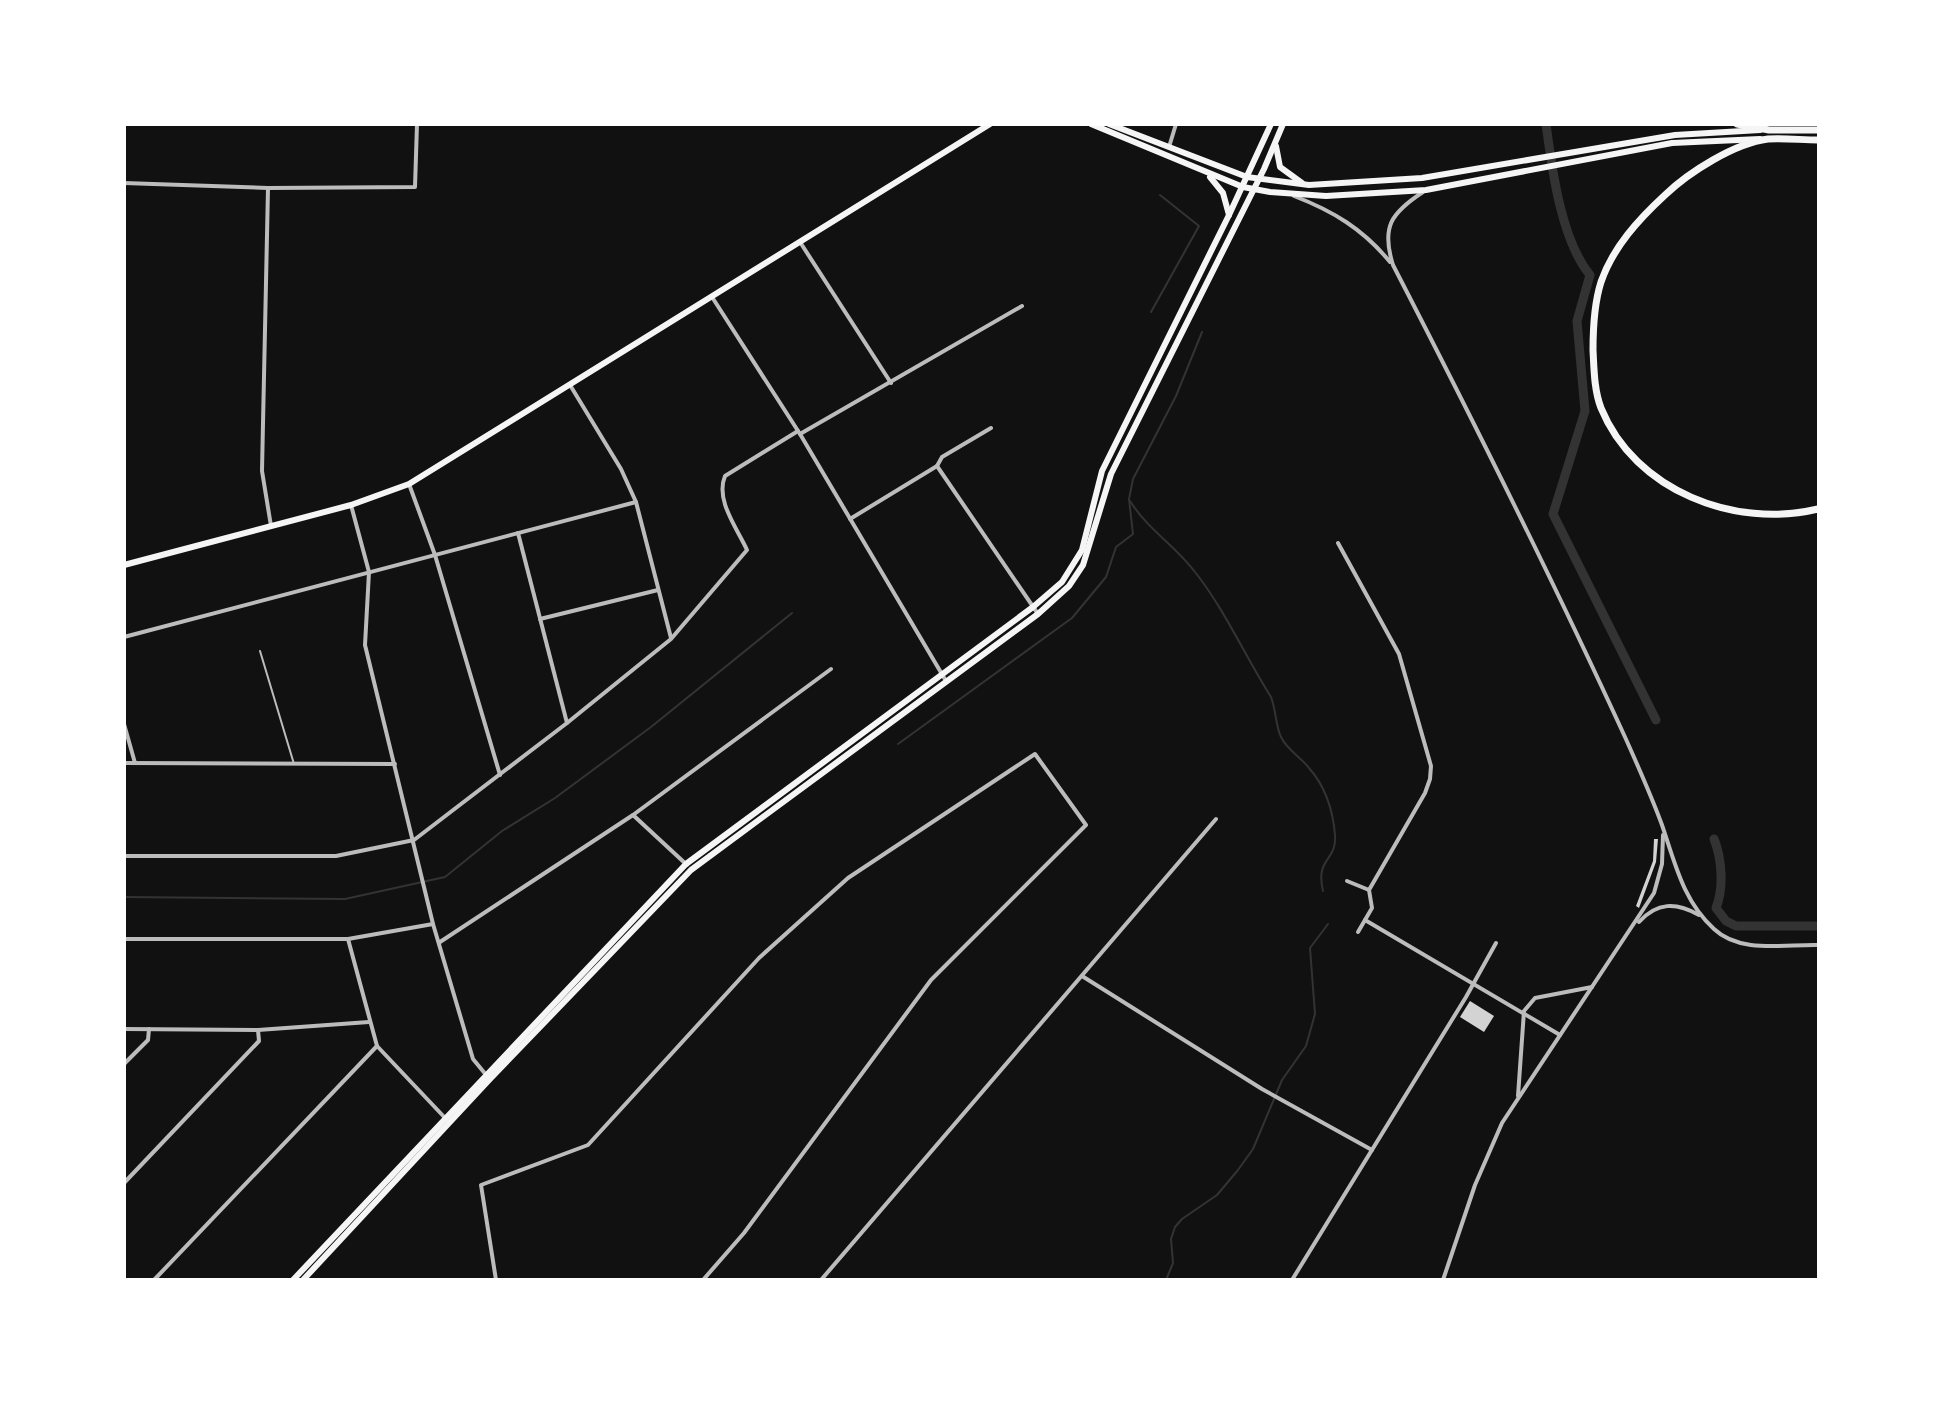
<svg xmlns="http://www.w3.org/2000/svg" width="1943" height="1404" viewBox="0 0 1943 1404" font-family="'PT Sans',sans-serif">
  <style>
    .lines { fill: none; stroke-linecap: round; stroke-linejoin: round }
    .stream { stroke: #333; stroke-width: 2 }
    .canal { stroke: #333; stroke-width: 9 }
    .building { fill: #d3d3d3 }
    .service { stroke: #bcbcbc; stroke-width: 2 }
    .minor { stroke: #bcbcbc; stroke-width: 4 }
    .secondary { stroke: #f5f5f5; stroke-width: 6 }
    .primary { stroke: #f5f5f5; stroke-width: 7 }
  </style>
  <rect width="100%" height="100%" fill="#111"/>
  <g class="lines">
    <!-- stream -->
    <g class="stream">
      <polyline points="1151,312 1199,226 1160,195"/>
      <path d="M 1130,501 C 1149,531 1175,545 1195,572 C 1225,610 1245,656 1271,697 C 1276,710 1276,728 1281,737 C 1287,750 1301,757 1309,768 C 1325,786 1333,811 1335,835 C 1337,862 1315,857 1323,891"/>
      <polyline points="898,744 1072,618 1106,577 1116,547 1133,534 1129,499 1133,479 1176,396 1202,332"/>
      <polyline points="124,897 345,899 445,877 502,831 555,798 651,727 792,613"/>
      <polyline points="1166,1280 1173,1263 1171,1239 1175,1227 1182,1219 1217,1195 1238,1170 1253,1149 1282,1080 1306,1046 1315,1014 1310,948 1328,924"/>
    </g>
    <!-- canal -->
    <g class="canal">
      <path d="M 1546,124 C 1552,169 1561,240 1590,275 L 1577,321 L 1585,411 L 1553,514 L 1656,720"/>
      <path d="M 1714,839 C 1722,859 1724,888 1716,908 L 1726,921 L 1736,926 L 1818,926"/>
    </g>
  </g>
  <!-- building -->
  <g class="building">
    <polygon points="1654,839 1658,839 1656,862 1639,908 1636,906 1653,861"/>
    <polygon points="1470,1001 1494,1016 1484,1032 1460,1017"/>
  </g>
  <g class="lines">
    <!-- service -->
    <polyline class="service" points="260,651 294,764"/>
    <!-- minor -->
    <g class="minor">
      <polyline points="1169,147 1176,124"/>
      <polyline points="124,183 268,188"/>
      <path d="M 1423,192 C 1391,213 1381,227 1393,265 C 1473,420 1552,578 1625,737 C 1638,766 1651,795 1662,825 C 1675,863 1683,901 1714,929 C 1740,954 1786,944 1818,945"/>
      <path d="M 1294,196 C 1333,211 1363,229 1390,262"/>
      <polyline points="800,242 891,383"/>
      <polyline points="712,297 800,434 946,681"/>
      <polyline points="570,385 621,469 636,502 671,638"/>
      <polyline points="800,434 1022,306"/>
      <polyline points="937,466 1038,614"/>
      <polyline points="409,484 435,555 500,775"/>
      <polyline points="351,505 369,572 365,645 433,924 473,1059 487,1076"/>
      <polyline points="850,519 937,466 942,457 991,428"/>
      <polyline points="271,526 262,471 268,188 415,187 417,124"/>
      <polyline points="518,533 567,723"/>
      <polyline points="1338,543 1399,654 1431,766 1430,779 1425,793 1369,890 1372,908 1365,920 1560,1035"/>
      <polyline points="540,619 658,590"/>
      <polyline points="124,637 636,502"/>
      <polyline points="124,724 135,763"/>
      <polyline points="124,763 395,764"/>
      <polyline points="633,815 687,865"/>
      <path d="M 124,856 L 336,856 L 414,840 L 567,723 L 671,639 L 747,550 C 737,528 715,500 725,476 L 798,431"/>
      <polyline points="1347,881 1369,890"/>
      <path d="M 1639,922 C 1657,902 1676,902 1699,915"/>
      <polyline points="1358,932 1365,920"/>
      <polyline points="124,939 348,939 433,924"/>
      <polyline points="348,939 377,1046 447,1120"/>
      <polyline points="440,942 633,815 831,669"/>
      <polyline points="1082,976 1262,1089 1372,1150"/>
      <polyline points="124,1029 258,1030 369,1022"/>
      <polyline points="124,1064 148,1040 149,1029"/>
      <polyline points="1518,1096 1524,1011 1535,998 1592,987"/>
      <polyline points="124,1183 259,1041 258,1030"/>
      <polyline points="154,1280 377,1046"/>
      <polyline points="496,1280 481,1185 588,1145 759,958 848,878 1035,754 1086,825 931,980 744,1233 703,1280"/>
      <polyline points="821,1280 1216,819"/>
      <polyline points="1292,1280 1466,997 1496,943"/>
      <polyline points="1443,1280 1475,1185 1502,1123 1654,893 1662,864 1663,835"/>
    </g>
    <!-- secondary -->
    <g class="secondary">
      <polyline points="1091,124 1243,187 1270,192 1326,196 1426,190 1672,143 1760,139"/>
      <polyline points="1109,124 1247,177 1309,185 1422,178 1675,135 1760,130"/>
      <polyline points="1276,146 1280,167 1302,183"/>
      <polyline points="1210,177 1223,193 1229,215"/>
      <polyline points="124,565 351,505 409,484 990,124"/>
      <polyline points="293,1280 686,864 1033,607 1062,582 1082,550 1102,471 1229,215 1271,124"/>
      <polyline points="303,1280 490,1079 691,870 1038,614 1069,586 1083,565 1111,474 1264,169 1283,124"/>
    </g>
    <!-- primary -->
    <g class="primary">
      <polyline points="1737,124 1769,130 1818,130"/>
      <path d="M 1818,140 C 1802,140 1785,138 1768,139 C 1735,143 1689,172 1665,195 C 1639,219 1613,247 1601,282 C 1594,304 1593,326 1593,350 C 1594,368 1594,390 1601,408 C 1635,491 1735,529 1818,509"/>
    </g>
  </g>
  <!-- border -->
  <rect width="1943" height="1404" fill="none" stroke="#ffffff" stroke-width="252"/>
</svg>
